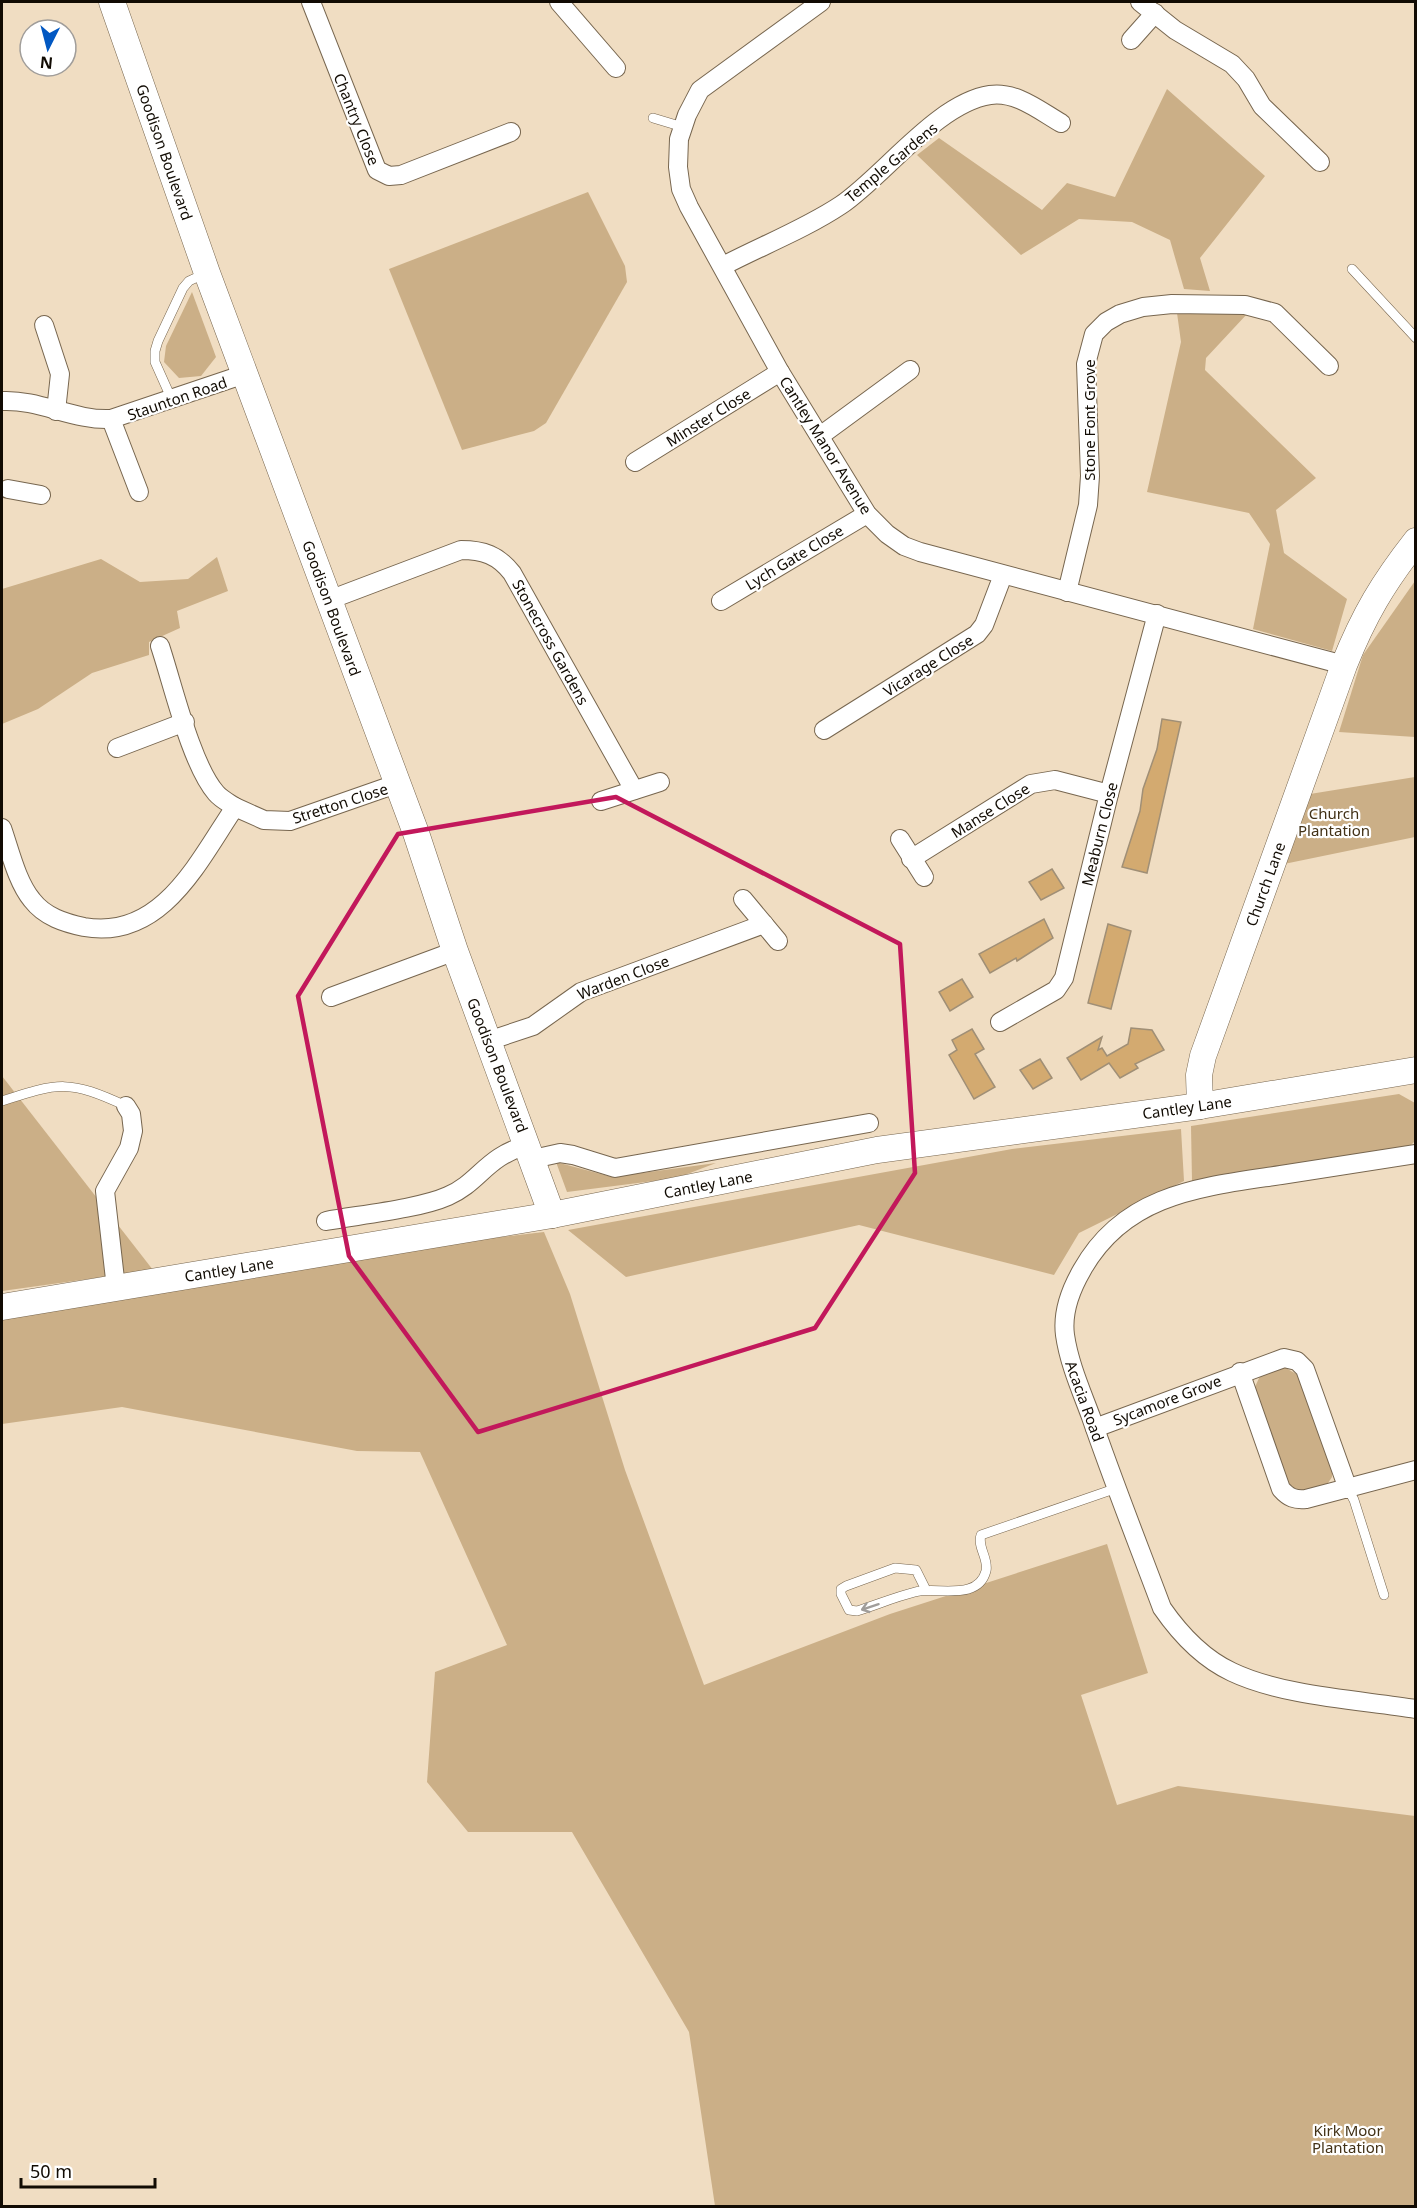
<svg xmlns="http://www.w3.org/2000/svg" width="1417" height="2208" viewBox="0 0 1417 2208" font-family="'Noto Sans',sans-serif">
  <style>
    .green { fill: #cbaf87 }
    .building { fill: #d3aa70; stroke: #a08f76; stroke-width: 1.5 }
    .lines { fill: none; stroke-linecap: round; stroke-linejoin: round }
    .lane-casing { stroke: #77664f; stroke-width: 10 }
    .street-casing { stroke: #77664f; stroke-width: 20 }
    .secondary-casing { stroke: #77664f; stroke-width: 27 }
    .lane { stroke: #fff; stroke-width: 9 }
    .street { stroke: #fff; stroke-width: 18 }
    .secondary { stroke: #fff; stroke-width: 26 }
    .oneway { stroke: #a09d9a }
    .marked { fill: none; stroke: #c2185b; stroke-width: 4.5; stroke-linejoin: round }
    .labels { text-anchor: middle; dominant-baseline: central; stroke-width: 4.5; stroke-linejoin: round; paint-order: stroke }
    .street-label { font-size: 15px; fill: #110b03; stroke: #fff }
    .park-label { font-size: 15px; fill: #423116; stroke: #fff }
  </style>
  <rect width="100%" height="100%" fill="#f0ddc2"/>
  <!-- green -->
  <g class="green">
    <polygon points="1167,89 1265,176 1200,258 1210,291 1184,289 1170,240 1132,222 1079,219 1021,255 917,155 939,138 1042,210 1067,183 1115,197"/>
    <polygon points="588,192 625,266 627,282 546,423 534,431 462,450 389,269"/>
    <polygon points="192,292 216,357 201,376 179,378 164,362 166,346"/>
    <polygon points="1177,313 1247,314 1206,358 1205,370 1316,478 1276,510 1284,553 1347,599 1332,651 1253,629 1270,544 1249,513 1147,492 1181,342"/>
    <polygon points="217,557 228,591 177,611 180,628 149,642 149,655 92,673 38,709 2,724 2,589 101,559 140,582 188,579"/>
    <polygon points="1415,581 1415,737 1339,732 1363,655"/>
    <polygon points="1415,777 1415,837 1284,864 1310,794"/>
    <polygon points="2,1076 153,1270 2,1291"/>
    <polygon points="1399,1094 1415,1103 1415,1141 1410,1146 1192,1181 1191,1126"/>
    <polygon points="1181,1129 1184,1181 1079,1233 1054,1275 859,1225 626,1277 568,1230 1012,1149"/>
    <polygon points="556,1162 612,1177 716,1163 677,1178 567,1192"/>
    <polygon points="544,1232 570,1294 625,1470 704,1685 890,1614 1107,1544 1148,1673 1081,1695 1117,1805 1178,1786 1415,1816 1415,2206 715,2206 689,2032 572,1832 468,1832 427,1782 435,1672 507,1645 420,1452 357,1451 122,1407 2,1424 2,1305 441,1244"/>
    <polygon points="1284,1367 1298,1375 1332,1468 1332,1477 1326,1486 1302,1493 1288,1484 1254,1389 1260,1376"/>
  </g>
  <!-- building -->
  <g class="building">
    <polygon points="1162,719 1181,722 1147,873 1122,867 1140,811 1143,789 1157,749"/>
    <polygon points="1052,869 1064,888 1041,900 1029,882"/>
    <polygon points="1044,919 1053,938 1017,961 1016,958 990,973 979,954"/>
    <polygon points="1108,924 1131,931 1111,1009 1088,1003"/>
    <polygon points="962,979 973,997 950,1011 939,992"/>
    <polygon points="1131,1028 1152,1030 1164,1050 1135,1064 1138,1068 1120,1078 1109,1063 1081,1080 1067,1058 1102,1037 1098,1050 1102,1048 1107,1056 1128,1044"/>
    <polygon points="972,1029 984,1049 975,1054 995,1087 974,1099 949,1055 957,1050 952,1040"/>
    <polygon points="1040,1059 1052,1078 1033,1089 1020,1070"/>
  </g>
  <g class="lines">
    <!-- lane casing -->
    <g class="lane-casing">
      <g id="lane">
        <polyline points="653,118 683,127"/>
        <polyline points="1352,269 1416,338"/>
        <polyline points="172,400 155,362 155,351 158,341 183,288 189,281 204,274"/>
        <path d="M 2,1101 C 60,1082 69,1080 126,1106"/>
        <polyline points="1348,1489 1354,1500 1384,1595"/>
        <path d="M 926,1590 L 916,1570 L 895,1568 L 846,1586 L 841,1589 L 841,1594 L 849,1610 L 857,1611 C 876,1605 895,1597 915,1592 C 935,1586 978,1602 986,1571 C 989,1559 977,1547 981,1535 L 1117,1488"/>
      </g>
    </g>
    <!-- street casing -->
    <g class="street-casing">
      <g id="street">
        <polyline points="311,2 377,170 389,176 401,175 511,132"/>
        <polyline points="559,2 616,68"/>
        <polyline points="821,2 700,90 687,115 679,139 678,167 681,189 689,207 780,372 867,514 887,534 904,546 920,552 1344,665"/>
        <polyline points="1140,2 1175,30 1232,64 1246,79 1262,106 1320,162"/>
        <polyline points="1131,40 1155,13"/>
        <path d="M 723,266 C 761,246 805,229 841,205 C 885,175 937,103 990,95 C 1016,91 1040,111 1061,123"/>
        <polyline points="44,325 60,374 56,411"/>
        <path d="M 2,401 C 39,399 74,421 111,419 L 245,374"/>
        <polyline points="111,419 139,492"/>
        <polyline points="820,436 910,370"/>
        <polyline points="635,462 780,372"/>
        <polyline points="8,489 41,495"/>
        <polyline points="1067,592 1088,505 1090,476 1086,364 1094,334 1106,322 1120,314 1143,307 1172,304 1245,305 1275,313 1329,366"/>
        <path d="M 329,600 L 461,550 C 483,550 498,555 512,573 L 634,790"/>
        <polyline points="721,601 867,514"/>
        <path d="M 160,646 C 173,685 191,764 216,793 C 221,799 229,803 235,807"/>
        <polyline points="824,730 977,634 984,625 1003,575"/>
        <polyline points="117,748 185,722"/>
        <polyline points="601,801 660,782"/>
        <path d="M 2,828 C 10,851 17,882 32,900 C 45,917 65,923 84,927 C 162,941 199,860 235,807 L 264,820 L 290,821 L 396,784"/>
        <polyline points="900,839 924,877"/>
        <polyline points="911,859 1031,784 1055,780 1109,794"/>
        <polyline points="743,899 778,941"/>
        <polyline points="331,997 455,951"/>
        <polyline points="1000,1022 1056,990 1064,978 1109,794 1157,614"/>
        <polyline points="488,1041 533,1026 581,992 764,924"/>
        <path d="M 1416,1154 C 1371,1161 1326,1168 1281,1175 C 1202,1187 1125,1193 1082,1270 C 1071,1289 1062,1312 1065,1335 C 1069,1363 1081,1390 1091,1417 C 1113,1481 1138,1544 1162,1608 C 1180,1634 1202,1658 1232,1672 C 1282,1696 1360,1700 1416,1709"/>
        <polyline points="533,1159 560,1153 573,1155 615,1168 869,1123"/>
        <path d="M 326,1221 C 358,1215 419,1209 448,1196 C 480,1182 486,1156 528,1145"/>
        <polyline points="116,1288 105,1191 129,1148 133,1131 131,1114 126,1106"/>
        <path d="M 1240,1372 L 1281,1489 C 1289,1498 1295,1500 1306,1499 L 1416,1470"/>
        <polyline points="1095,1428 1284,1358 1297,1361 1305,1369 1348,1489"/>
      </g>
    </g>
    <!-- secondary casing -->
    <g class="secondary-casing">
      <g id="secondary">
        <polyline points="112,2 207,273 416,833 455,951 552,1215"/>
        <path d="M 1200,1106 L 1199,1075 L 1203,1056 L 1344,665 C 1364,615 1383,583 1416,541"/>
        <polyline points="2,1307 552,1215 877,1150 1200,1106 1416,1070"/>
      </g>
    </g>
    <!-- lane -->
    <use href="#lane" class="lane"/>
    <!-- street -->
    <use href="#street" class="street"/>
    <!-- secondary -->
    <use href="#secondary" class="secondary"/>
  </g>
  <!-- one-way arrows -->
  <defs><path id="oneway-shaft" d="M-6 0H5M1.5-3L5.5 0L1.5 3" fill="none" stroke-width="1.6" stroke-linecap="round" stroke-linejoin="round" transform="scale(1.5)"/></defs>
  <use class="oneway" href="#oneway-shaft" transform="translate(870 1607) rotate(162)"/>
  <!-- marked area -->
  <path class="marked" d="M 616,797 L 900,944 L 915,1173 L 815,1328 L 478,1432 L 349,1256 L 298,996 L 398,834 Z"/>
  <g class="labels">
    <!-- street labels -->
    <g class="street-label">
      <text transform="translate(357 119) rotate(68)">Chantry Close</text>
      <text transform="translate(165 152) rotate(71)">Goodison Boulevard</text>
      <text transform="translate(891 162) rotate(-40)">Temple Gardens</text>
      <text transform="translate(177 398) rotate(-19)">Staunton Road</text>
      <text transform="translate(708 417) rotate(-32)">Minster Close</text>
      <text transform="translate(1089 420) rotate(-90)">Stone Font Grove</text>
      <text transform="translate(826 445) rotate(58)">Cantley Manor Avenue</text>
      <text transform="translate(794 557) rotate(-31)">Lych Gate Close</text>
      <text transform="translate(332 608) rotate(70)">Goodison Boulevard</text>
      <text transform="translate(551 642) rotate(61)">Stonecross Gardens</text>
      <text transform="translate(928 665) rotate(-32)">Vicarage Close</text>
      <text transform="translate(340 803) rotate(-18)">Stretton Close</text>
      <text transform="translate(990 810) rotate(-32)">Manse Close</text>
      <text transform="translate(1099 834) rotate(-76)">Meaburn Close</text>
      <text transform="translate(1265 884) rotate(-70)">Church Lane</text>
      <text transform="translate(623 977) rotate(-21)">Warden Close</text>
      <text transform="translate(498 1065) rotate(69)">Goodison Boulevard</text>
      <text transform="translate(1187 1107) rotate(-8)">Cantley Lane</text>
      <text transform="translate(708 1184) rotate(-11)">Cantley Lane</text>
      <text transform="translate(229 1269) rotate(-9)">Cantley Lane</text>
      <text transform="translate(1167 1400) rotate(-21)">Sycamore Grove</text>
      <text transform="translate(1085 1401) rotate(70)">Acacia Road</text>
    </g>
    <!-- park labels -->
    <g class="park-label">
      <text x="1334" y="813">Church<tspan x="1334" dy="17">Plantation</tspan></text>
      <text x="1348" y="2130">Kirk Moor<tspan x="1348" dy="17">Plantation</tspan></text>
    </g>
  </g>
  <!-- border -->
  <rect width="1417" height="2208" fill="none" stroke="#110b03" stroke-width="6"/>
  <!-- north arrow -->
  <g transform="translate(48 48) rotate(186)"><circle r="28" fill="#ffffff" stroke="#a09d9a" stroke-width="1.5"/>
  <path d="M0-4.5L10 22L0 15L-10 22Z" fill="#0258c2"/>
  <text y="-9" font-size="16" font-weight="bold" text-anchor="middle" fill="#110b03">N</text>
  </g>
  <!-- scale -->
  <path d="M21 2178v9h134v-9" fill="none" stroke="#110b03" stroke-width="3"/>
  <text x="30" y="2178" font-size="18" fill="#110b03" stroke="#ffffff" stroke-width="4.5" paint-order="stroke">50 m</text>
</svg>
